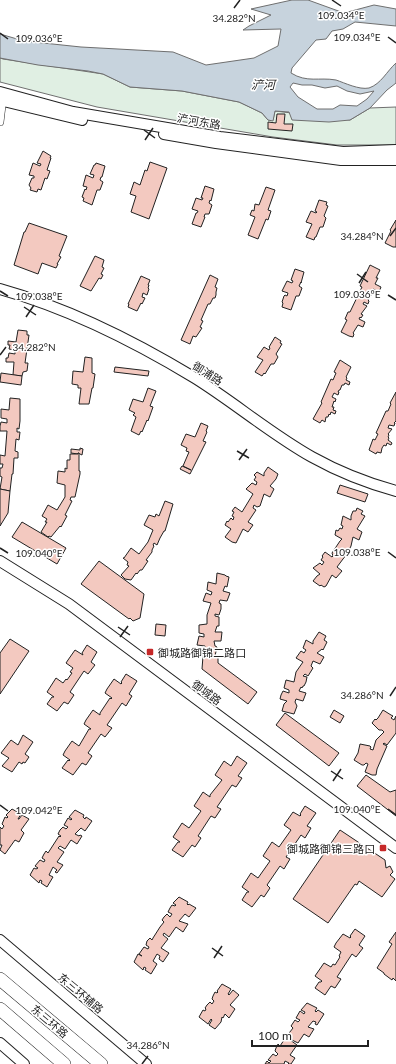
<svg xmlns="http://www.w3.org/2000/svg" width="396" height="1064" viewBox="0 0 396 1064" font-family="Lato,'Noto Sans SC',sans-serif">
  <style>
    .green { fill: #e0efe3; stroke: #6f6f6f }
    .water { fill: #c7d3dd; stroke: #6f6f6f; fill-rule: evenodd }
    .building { fill: #f3c9c0; stroke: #222 }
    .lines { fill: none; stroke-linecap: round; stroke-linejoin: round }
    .street-casing { stroke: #222; stroke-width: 8 }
    .secondary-casing { stroke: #222; stroke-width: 12 }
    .highway-casing { stroke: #222; stroke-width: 14 }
    .street { stroke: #fff; stroke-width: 7 }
    .secondary { stroke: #fff; stroke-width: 10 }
    .highway { stroke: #fff; stroke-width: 13 }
    .ticks { fill: none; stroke: #222; stroke-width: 1.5 }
    .poi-dot { fill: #c62828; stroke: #fff; stroke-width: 1.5 }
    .labels { text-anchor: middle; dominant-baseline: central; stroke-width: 3; stroke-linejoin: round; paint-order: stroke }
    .street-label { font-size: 11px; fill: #222; stroke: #fff }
    .poi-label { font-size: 11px; fill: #222; stroke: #fff; text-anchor: start }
    .water-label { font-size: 12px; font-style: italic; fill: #222; stroke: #fff }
    .ticks-label { font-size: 10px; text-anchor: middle; fill: #222; stroke: #fff; stroke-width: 3; stroke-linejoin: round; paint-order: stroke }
  </style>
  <rect width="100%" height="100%" fill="#fff"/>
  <!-- green -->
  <polygon class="green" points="0,58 3,59 103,74 130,87 182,91 239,102 262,113 268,120 273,120 275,111 350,120 370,108 396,107 396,145 337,145 273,137 97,107 0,82"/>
  <!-- water -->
  <path class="water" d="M 292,0 L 308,0 L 344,13 L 374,5 L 396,9 L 396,26 L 355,22 L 343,29 L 332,31 L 326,39 L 316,40 L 292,68 L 291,73 C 307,83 319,77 336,80 C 345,83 359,90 369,88 C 381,84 387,71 396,63 L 396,83 L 387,90 L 370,108 L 350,120 L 329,122 L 292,120 L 289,112 L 275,111 L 273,121 L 268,120 L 262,113 L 239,102 L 182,91 L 130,87 L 103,74 L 88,71 L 38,65 L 0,58 L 0,34 L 24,41 L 81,47 L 173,52 L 206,65 L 254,58 L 278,46 L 281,29 L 243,30 L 249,26 L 271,15 L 251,9 ZM 293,83 L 302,85 L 312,85 L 325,88 L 337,86 L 347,91 L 360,94 L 374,91 L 367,99 L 357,106 L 340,105 L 333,109 L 317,109 L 298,97 L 290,87 Z"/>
  <!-- building -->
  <g class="building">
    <polygon points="277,114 285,114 284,124 293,124 292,131 268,129 268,122 276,123"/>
    <polygon points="43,151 51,156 50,158 51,158 47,170 50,171 47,179 45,178 41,190 38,189 37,192 30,190 31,188 29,185 32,178 34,178 34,176 29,175 33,163 40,166 41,164 37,163"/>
    <polygon points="150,162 167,168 149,219 131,212 136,196 130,194 134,182 140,185 145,170 147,171"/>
    <polygon points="96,163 105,166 102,177 101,177 100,180 103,182 100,190 97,190 92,205 83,201 84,198 82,197 85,189 86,190 87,187 83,186 86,175 93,178 94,175 90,174 94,165 95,165"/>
    <polygon points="205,186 214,189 211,201 210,200 209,203 212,205 209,214 205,214 204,217 205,217 201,227 192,224 196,213 197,213 198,211 192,209 196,198 202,200 203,198 201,198"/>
    <polygon points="266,187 275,190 268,210 271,211 268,220 266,219 258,239 248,235 255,217 250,215 252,210 254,211 255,204 259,205"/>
    <polygon points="319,200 327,202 326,205 328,206 324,216 326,218 323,227 320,227 316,237 315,237 314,240 306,237 312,224 306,222 311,211 316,213 317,212 315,211"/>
    <polygon points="396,220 396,247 393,247 385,243 391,231 390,230"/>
    <polygon points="29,223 67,236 59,256 61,257 57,264 58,264 56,268 42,263 38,274 14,265 24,232 25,232"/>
    <polygon points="95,256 104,260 102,267 104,268 101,274 103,275 101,279 99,278 91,291 80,286"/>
    <polygon points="370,265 380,270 376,278 378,278 375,284 381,287 379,292 373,289 372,292 373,292 372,295 370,295 368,300 369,301 368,304 364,302 363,304 367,306 361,314 363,315 361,318 360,317 359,319 365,322 363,327 358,325 353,333 354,334 353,337 349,336 341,332 347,320 345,319 348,312 350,312 362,287 360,286"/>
    <polygon points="295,269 304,272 301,283 301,282 299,286 302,288 299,296 296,296 291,310 282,307 283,303 282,302 284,296 285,295 287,296 288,293 282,291 287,281 292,283 293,281 291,280"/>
    <polygon points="210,275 218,279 215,287 217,288 216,292 216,295 215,298 213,298 210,304 208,304 201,320 203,321 200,327 202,328 196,337 193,336 190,344 181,340"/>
    <polygon points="141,276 150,280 148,285 149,285 148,288 149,289 147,295 143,293 142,297 145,298 142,304 141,303 137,311 128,307 129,304 128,304"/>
    <polygon points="18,330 27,331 27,335 29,335 25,363 28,363 27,371 23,372 22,376 13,375 14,362 6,362 6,358 8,358 9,353 15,354 15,350 9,349 10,345 8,345 8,341 16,342"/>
    <polygon points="275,337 281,341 280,343 282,344 276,354 278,357 274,364 271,364 265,374 264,373 262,376 255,372 263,360 257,357 264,347 269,350 270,348 269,347"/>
    <polygon points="85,357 92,358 92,373 95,374 93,388 92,388 89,404 79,404 81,388 78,388 78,385 72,384 73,371 83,372"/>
    <polygon points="340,360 351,367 346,377 347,378 346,380 350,382 349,385 345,383 344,385 342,385 340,390 339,390 338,392 339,392 338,395 334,393 332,397 336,399 335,402 334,401 332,407 334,407 333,410 336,411 335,414 331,412 330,415 329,414 328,417 326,417 325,422 322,420 320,423 313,419 322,403 321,402 331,379 333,380 336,373 334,372"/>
    <polygon points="115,367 149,371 148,376 114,372"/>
    <polygon points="1,373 22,376 21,385 0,382"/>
    <polygon points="148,388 156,391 150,406 153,407 148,421 147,420 142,432 141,431 139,435 131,431 136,417 133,415 135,413 129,410 133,399 143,402"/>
    <polygon points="396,392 396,421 394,423 395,423 394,426 389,425 388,428 392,429 388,434 389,435 388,437 389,438 388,440 392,443 391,445 387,443 386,446 384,445 382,448 381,453 377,452 376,454 369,450 373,439 375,440 378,434 376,433 386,411 388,411 391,404 390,403"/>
    <polygon points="10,398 20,399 20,421 19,429 17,428 17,432 20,432 19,440 16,439 15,451 18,452 18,458 14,458 13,474 12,474 10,491 0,489 2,477 0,476 0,468 2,468 3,464 0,464 0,455 5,456 7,431 0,431 0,426 1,422 7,423 7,419 1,418 1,409 9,410"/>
    <polygon points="201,423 208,426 206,431 207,432 203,441 206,442 190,474 180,469 182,466 191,470 183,466 189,452 186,451 187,448 181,445 186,434 195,437"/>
    <polygon points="80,448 83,449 82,455 78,453 78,454 71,453 71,449 80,450"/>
    <polygon points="78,453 79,453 79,471 80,471 80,474 75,497 71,497 70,500 72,501 65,515 67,516 61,527 60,526 51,537 49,536 48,537 41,532 47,522 45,522 47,519 42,516 48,505 57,510 65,497 65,485 57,483 58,471 65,472 65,468 67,469 67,460 70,460 70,454 78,454"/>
    <polygon points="268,467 278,474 276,479 270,486 274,489 270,497 264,494 260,506 257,507 254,505 253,508 256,510 248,522 253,525 248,532 243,529 236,543 232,542 225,537 231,529 225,525 227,521 228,522 231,518 233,520 234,517 232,516 234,512 232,511 235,507 242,512 253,494 246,489 252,483 256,485 257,482 254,480 256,477 254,475 257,472 264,476 264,473"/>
    <polygon points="340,485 368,494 365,502 337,493"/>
    <polygon points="0,489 10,491 8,513 0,526"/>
    <polygon points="165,501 173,504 165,531 164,531 160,538 157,545 154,543 153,545 154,546 152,550 152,552 146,560 148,561 142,570 140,570 137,574 136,573 131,580 125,579 121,575 129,566 127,565 128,562 123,558 124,558 131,548 139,554 148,542 153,530 144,525 149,515 155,517 156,514 159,516"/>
    <polygon points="357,508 363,511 361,514 365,516 357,529 362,532 359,540 353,537 351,546 348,552 345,550 343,553 346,555 337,567 342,571 336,578 332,575 326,586 324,587 321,585 320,586 313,581 317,576 320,574 313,568 320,563 322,565 324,562 321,560 323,557 322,556 325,552 332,557 333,556 332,553 340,541 342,539 335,535 336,530 338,531 340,528 342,529 343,526 341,525 343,516 351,520 351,516 353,511 356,511"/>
    <polygon points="22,522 66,548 57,564 12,537"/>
    <polygon points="99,561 144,594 140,618 133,621 130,618 129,619 81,584"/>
    <polygon points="217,573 225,575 226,576 229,577 227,587 225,586 223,591 230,593 227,601 220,600 219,603 221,604 221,609 219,615 215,614 215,616 219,617 219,626 217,626 215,632 222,632 221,641 214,641 215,646 217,647 215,656 203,656 205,646 197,645 199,636 204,637 204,634 199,633 199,625 207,624 207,615 211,603 203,601 206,593 211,595 212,592 207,590 208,582 216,584"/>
    <polygon points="156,624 166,625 165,636 155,635"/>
    <polygon points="319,632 326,636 324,640 327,642 323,650 322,649 317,653 324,657 320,664 313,661 311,666 313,668 308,676 305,674 303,676 307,677 306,682 304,686 303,686 302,688 301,687 299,691 306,693 303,701 296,699 295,702 297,706 294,714 282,711 284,704 287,701 280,699 281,695 283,691 289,693 289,690 284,688 286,680 294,682 296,672 303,662 296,658 301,651 304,653 306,650 303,648 306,640 313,644 313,641"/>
    <polygon points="10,639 29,651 0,694 0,653"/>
    <polygon points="87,645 97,652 91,662 95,665 88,674 84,671 70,692 74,695 68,704 64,702 57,711 47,704 52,697 54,697 47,692 56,678 63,683 66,679 67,680 72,673 70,672 73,668 66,663 68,660 75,650 83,655 82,653"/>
    <polygon points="203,656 218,657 218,663 257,692 248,704 202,669"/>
    <polygon points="126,674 137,681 129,694 132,696 126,706 122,703 107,725 112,728 105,737 101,734 88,753 92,756 86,765 82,763 73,775 62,768 68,760 69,761 70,760 63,755 65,751 72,741 79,746 89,729 91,729 84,724 86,720 93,710 100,715 100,713 110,698 111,699 112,698 105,693 107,689 114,679 121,684 122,683 121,682"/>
    <polygon points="334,710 344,716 340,723 330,717"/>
    <polygon points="383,710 391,715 393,716 391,718 394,720 396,716 396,733 387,745 384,743 383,744 387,746 377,769 376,775 372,775 365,772 368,764 366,763 364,765 362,765 354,760 358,753 360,744 370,746 371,747 370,749 373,750 376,740 384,732 382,730 379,730 372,723 375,719 376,720 378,718"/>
    <polygon points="285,713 339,753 329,766 276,725"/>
    <polygon points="23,735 33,742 25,754 29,757 25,763 23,762 22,764 19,762 12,772 2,766 9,758 1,753 11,740 18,745"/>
    <polygon points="237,756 247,763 238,776 242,778 236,787 232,785 217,807 221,809 215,818 211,816 198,836 201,838 195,847 192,845 183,857 172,850 178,842 180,842 173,837 182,823 189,828 201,811 194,806 203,792 210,797 210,795 222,780 215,775 224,761 231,766"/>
    <polygon points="366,775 390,792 396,790 396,816 357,786"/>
    <polygon points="305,806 316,813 307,826 311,828 305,838 301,835 286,857 290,859 284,869 280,866 267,885 270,888 264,897 261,895 252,907 242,900 247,892 249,892 242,887 251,873 258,878 270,861 263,856 272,842 279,847 291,830 284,825 293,812 300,816 301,815 300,814"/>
    <polygon points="12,809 21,814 18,819 19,819 22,815 29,819 21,830 24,833 19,842 15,840 5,854 0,850 2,845 0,845 0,827 2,829 4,826 2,824 5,817 7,818 8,817 6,815"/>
    <polygon points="75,810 84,815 83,817 85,819 86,817 92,821 85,831 81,828 75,834 79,836 80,835 82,836 77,844 71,840 65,849 60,846 58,848 64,852 57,862 63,865 57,873 55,872 57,870 53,867 49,875 53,877 47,887 41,883 42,881 40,880 39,883 30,875 34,868 36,869 38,868 35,866 40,860 44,862 45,860 42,858 44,854 46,851 48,853 59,836 60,837 61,836 58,834 60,830 63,827 66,829 68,827 64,825 68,818 71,820 72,819 69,817"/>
    <polygon points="340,830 385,860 386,868 390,866 393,872 390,875 395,879 382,897 359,881 357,885 355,884 328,923 293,899"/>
    <polygon points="179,897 188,902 187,904 188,905 189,904 196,908 189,917 185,914 179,921 188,924 183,932 176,927 169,937 164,933 163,935 168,939 161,948 169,953 163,962 159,959 160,956 157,954 153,961 157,964 151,974 145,970 146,968 144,967 143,970 134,962 138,954 142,956 139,954 144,947 148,949 149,947 146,945 147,941 150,938 152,940 153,938 160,927 164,922 162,920 164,917 167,914 170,917 172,914 168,912 170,908 172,905 175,906 176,905 173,903"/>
    <polygon points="355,929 365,936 359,945 363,948 356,957 352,954 337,977 341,979 335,988 331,986 325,995 315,988 319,982 321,982 322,981 315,976 324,963 331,967 333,964 335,965 340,957 339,956 341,952 334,947 336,943 343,934 350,938 351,937 350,936"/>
    <polygon points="396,932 396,981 393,978 392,980 384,974 384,973 377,968 392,944 389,942"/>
    <polygon points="222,984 231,989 228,994 229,995 233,990 239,995 230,1005 235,1009 229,1018 225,1014 223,1018 222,1017 221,1022 215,1029 209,1025 212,1020 211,1019 208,1024 199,1017 203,1010 205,1011 206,1009 205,1008 207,1005 210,1002 212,1004 214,1001 212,999 213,996 215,992 217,993 218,992 217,991"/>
    <polygon points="307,1003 317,1008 315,1011 316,1012 318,1010 324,1014 317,1025 315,1024 316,1022 313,1021 308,1027 314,1029 309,1037 304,1034 298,1043 286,1037 293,1028 291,1026 295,1020 298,1022 300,1020 296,1018 300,1011 304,1014 305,1012 301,1010"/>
    <polygon points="286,1037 297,1045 290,1055 295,1058 291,1064 288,1064 289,1063 285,1061 284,1064 265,1064 267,1061 269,1063 271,1061 268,1060 273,1054 276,1056 278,1054 275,1051 276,1048 278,1044 280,1046"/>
  </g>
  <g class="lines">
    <!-- street casing -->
    <g class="street-casing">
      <polyline id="street" points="0,122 3,97"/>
    </g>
    <!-- secondary casing -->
    <g class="secondary-casing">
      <g id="secondary">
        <polyline points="0,92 73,112 220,137 343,152 396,150"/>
        <polyline points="0,100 82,120"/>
        <polyline points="164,134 216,143 341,160 396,160"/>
        <path d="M 0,289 C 68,308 134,341 195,378 C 235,403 271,434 312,457 C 339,472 367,483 396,491"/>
        <polyline points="0,561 69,604 396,848"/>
        <polyline points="0,940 146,1064"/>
        <polyline points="0,1043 24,1064"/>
      </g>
    </g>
    <!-- highway casing -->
    <g class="highway-casing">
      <g id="highway">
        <polyline points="0,979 101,1064"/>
        <polyline points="0,1009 64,1064"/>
      </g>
    </g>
    <!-- street -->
    <use href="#street" class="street"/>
    <!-- secondary -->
    <use href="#secondary" class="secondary"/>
    <!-- highway -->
    <use href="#highway" class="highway"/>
  </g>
  <!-- ticks -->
  <path class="ticks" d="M 332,0 L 341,6M 234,8 L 240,0M 0,33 L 8,39M 388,37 L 396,43M 144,130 L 155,138M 145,140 L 153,128M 390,236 L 396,228M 357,274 L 368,282M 359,283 L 366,272M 0,291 L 8,296M 388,295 L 396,300M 24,307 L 36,315M 26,317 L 34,305M 0,355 L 6,347M 237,451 L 249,458M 239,460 L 247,449M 0,548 L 8,553M 388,552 L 396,558M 118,627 L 130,635M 120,637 L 128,626M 390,696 L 396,687M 331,771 L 343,779M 333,781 L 341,769M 0,805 L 8,811M 388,809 L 396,815M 212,948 L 223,956M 214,958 L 222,946M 142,1064 L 148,1056"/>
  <!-- markers -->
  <g class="poi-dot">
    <rect x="146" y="648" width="8" height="8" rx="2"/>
    <rect x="379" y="844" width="8" height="8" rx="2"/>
  </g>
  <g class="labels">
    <!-- street labels -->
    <g class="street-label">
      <text transform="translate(199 121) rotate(10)">浐河东路</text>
      <text transform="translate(208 373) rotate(32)">御浦路</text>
      <text transform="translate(207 692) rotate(37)">御城路</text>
      <text transform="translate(81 993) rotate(40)">东三环辅路</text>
      <text transform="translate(50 1021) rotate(40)">东三环路</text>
    </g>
    <!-- poi labels -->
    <g class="poi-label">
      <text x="158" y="652">御城路御锦二路口</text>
      <text x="375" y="848" text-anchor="end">御城路御锦三路口</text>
    </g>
    <!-- water labels -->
    <g class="water-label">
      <text x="263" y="84">浐河</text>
    </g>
  </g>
  <g class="ticks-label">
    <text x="341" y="19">109.034°E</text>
    <text x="234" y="22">34.282°N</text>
    <text x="357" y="41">109.034°E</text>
    <text x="39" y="42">109.036°E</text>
    <text x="362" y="240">34.284°N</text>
    <text x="357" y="298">109.036°E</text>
    <text x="39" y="300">109.038°E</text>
    <text x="34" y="351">34.282°N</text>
    <text x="357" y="556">109.038°E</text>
    <text x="39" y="557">109.040°E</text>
    <text x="362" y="699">34.286°N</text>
    <text x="357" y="813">109.040°E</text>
    <text x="39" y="814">109.042°E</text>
    <text x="148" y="1049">34.286°N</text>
  </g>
  <!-- scale -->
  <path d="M252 1040v6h116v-6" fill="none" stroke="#222222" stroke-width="2"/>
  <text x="258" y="1040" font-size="12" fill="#222222" stroke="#ffffff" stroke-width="3" paint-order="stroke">100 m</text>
</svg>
